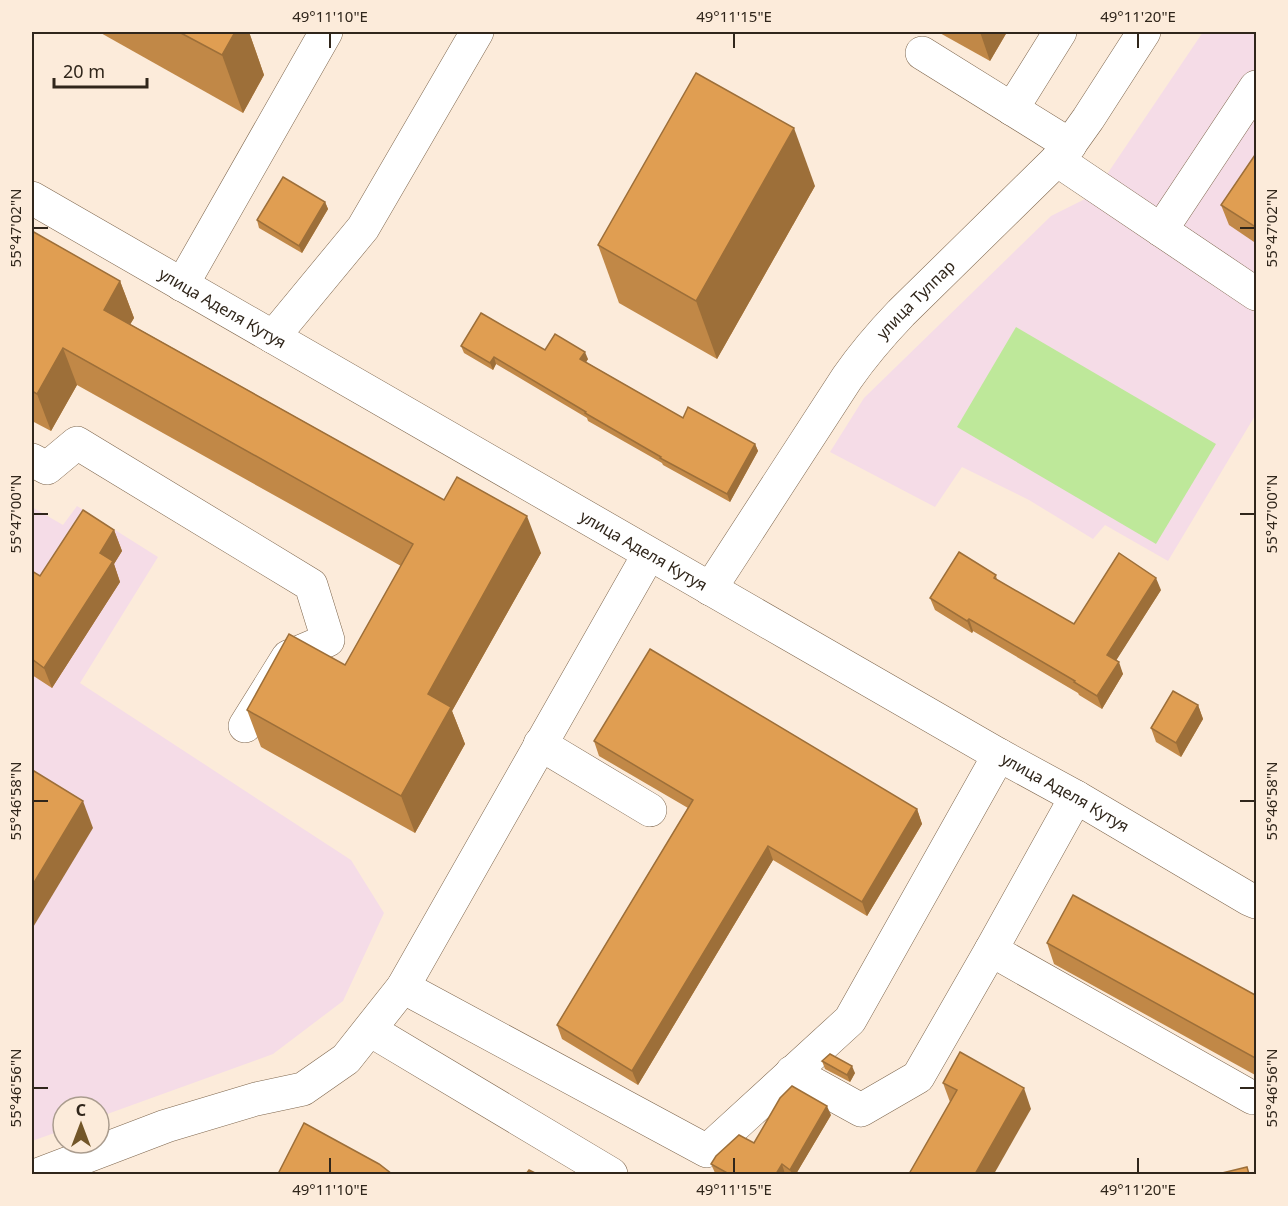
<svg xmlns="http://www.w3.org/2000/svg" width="1288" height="1206" viewBox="0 0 1288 1206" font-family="'Noto Sans',sans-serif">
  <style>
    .education { fill: #f5dce7 }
    .pitch { fill: #bee89a }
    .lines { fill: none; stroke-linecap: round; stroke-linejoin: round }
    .minor-casing { stroke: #7e664d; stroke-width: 34 }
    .major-casing { stroke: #7e664d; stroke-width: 34 }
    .minor { stroke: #fff; stroke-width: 33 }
    .major { stroke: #fff; stroke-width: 33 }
    .wall { fill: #c18847 }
    .shaded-wall { fill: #9d6f39 }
    .building { fill: #e09e52; stroke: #9d6f39; stroke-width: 1.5 }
    .ticks { fill: none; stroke: #30261b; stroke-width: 2 }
    .labels { text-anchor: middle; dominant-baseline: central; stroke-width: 4.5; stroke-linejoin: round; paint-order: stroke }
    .street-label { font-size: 16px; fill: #30261b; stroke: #fcebda }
    .neatline { fill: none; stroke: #30261b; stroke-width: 2 }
    .ticks-label { font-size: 15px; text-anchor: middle; fill: #30261b }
  </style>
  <rect width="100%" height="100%" fill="#fcebda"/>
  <!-- education -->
  <g class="education">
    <polygon points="1203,32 1256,32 1256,414 1168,561 1105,525 1093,539 1029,500 962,467 935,507 830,452 864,398 1051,216 1093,195"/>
    <polygon points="77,506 158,557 80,683 351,860 384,913 343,1001 273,1054 99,1117 99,1107 63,1107 63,1130 32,1141 32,507 63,525"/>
  </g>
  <!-- pitch -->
  <polygon class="pitch" points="1016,327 1216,444 1156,544 957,427"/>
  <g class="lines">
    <!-- minor casing -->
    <g class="minor-casing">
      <g id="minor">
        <polyline points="922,53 1070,145"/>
        <polyline points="1012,109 1060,32"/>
        <polyline points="1057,160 1256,294"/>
        <polyline points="1161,230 1256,87"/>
        <polyline points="182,285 326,32"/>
        <polyline points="273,337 363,228 477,32"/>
        <polyline points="32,460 47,468 77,443 311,585 328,640 288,657 245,726"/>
        <path id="s1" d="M 710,589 L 847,378 C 863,355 881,334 901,313 L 1063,154 L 1088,119 L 1144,32"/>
        <polyline points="540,744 650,810"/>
        <polyline points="1076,797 991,950 1253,1098"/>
        <polyline points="403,987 707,1151 850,1020 999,755"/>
        <polyline points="370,1030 611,1174"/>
        <polyline points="792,1072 861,1110 918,1077 991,950"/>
        <polyline points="40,1174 166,1126 256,1099 303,1089 346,1059 403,987 649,554"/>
      </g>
    </g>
    <!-- major casing -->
    <g class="major-casing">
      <g id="major">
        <path id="s2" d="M 32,198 L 789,634 L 999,755 L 1076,797 L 1249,899 L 1256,902"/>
      </g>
    </g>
    <!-- minor -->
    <use href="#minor" class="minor"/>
    <!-- major -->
    <use href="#major" class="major"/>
  </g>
  <!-- wall -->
  <g class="wall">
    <polygon points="99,32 249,32 264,75 243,113"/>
    <polygon points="938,32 1007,32 990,61"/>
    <polygon points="1257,152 1257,244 1229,225 1221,205"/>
    <polygon points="815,186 717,359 619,303 598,245"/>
    <polygon points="325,202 328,209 302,253 259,228 257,220"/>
    <polygon points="32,231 120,281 134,318 130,324 444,500 541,553 452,711 465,744 415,833 261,747 247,710 345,665 401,566 77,385 51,431 32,421"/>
    <polygon points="461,346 545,350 588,359 586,362 683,418 755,444 758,451 730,502 663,465 662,463 588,421 587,418 496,364 493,370 464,353"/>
    <polygon points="114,530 122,551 114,564 120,582 52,688 32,675 32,571 40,576"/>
    <polygon points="996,575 997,580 1074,624 1161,590 1116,660 1123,674 1102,709 1079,695 1078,693 973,631 972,633 935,610 930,598"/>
    <polygon points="1198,705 1203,719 1181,757 1156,742 1151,728"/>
    <polygon points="594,741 917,809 922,824 867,916 773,860 638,1085 562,1039 557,1025 688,808 599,756"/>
    <polygon points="1047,943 1257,996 1257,1076 1054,964"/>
    <polygon points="822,1061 855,1073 850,1082 825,1069"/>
    <polygon points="943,1083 1031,1109 950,1102"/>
    <polygon points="831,1115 796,1174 717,1174 715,1173 711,1164 754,1143"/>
  </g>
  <!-- shaded-wall -->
  <g class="shaded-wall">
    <polygon points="235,32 249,32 264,75 243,113 222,55"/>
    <polygon points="980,32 1007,32 990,61"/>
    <polygon points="794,128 815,186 717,359 696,301"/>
    <polygon points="325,202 328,209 302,253 299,246"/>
    <polygon points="120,281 134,318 117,347 104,310"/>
    <polygon points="63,348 77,385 51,431 37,394"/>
    <polygon points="585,352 588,359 583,367 580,359"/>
    <polygon points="494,357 496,364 493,370 490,363"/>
    <polygon points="755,444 758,451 730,502 727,494"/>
    <polygon points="527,516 541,553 452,711 465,744 415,833 401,796 428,694"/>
    <polygon points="114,530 122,551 114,564 120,582 52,688 44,668 100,553"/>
    <polygon points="1156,578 1161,590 1112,667 1107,655"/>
    <polygon points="969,619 973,631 972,633 967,621"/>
    <polygon points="1119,662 1123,674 1102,709 1097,696"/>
    <polygon points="1198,705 1203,719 1181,757 1176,743"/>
    <polygon points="83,801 93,828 32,929 32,886"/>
    <polygon points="917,809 922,824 867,916 862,902"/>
    <polygon points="768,846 773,860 638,1085 632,1071"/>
    <polygon points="852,1066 855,1073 850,1082 847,1075"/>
    <polygon points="1024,1088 1031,1109 994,1174 975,1174"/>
    <polygon points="827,1106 831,1115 796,1174 792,1174 790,1170"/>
    <polygon points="782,1164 785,1174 776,1174"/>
  </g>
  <!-- building -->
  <g class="building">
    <polygon points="179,32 235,32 222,55"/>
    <polygon points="696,73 794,128 696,301 598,245"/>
    <polygon points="1257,152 1257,228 1221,205"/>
    <polygon points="283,177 325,202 299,246 257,220"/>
    <polygon points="32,231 120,281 104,310 444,500 457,477 527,516 428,694 451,707 401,796 247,710 289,634 345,665 413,544 63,348 37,394 32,391"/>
    <polygon points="481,313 545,350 555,334 585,352 580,359 683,418 688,407 755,444 727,494 660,458 661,457 585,413 586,412 494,357 490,363 461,346"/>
    <polygon points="83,510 114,530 100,553 113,561 44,668 32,659 32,571 40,576"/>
    <polygon points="959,552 996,575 994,578 1074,624 1119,553 1156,578 1107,655 1119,662 1097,696 1074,682 1075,681 969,619 967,621 930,598"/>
    <polygon points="650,649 917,809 862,902 768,846 632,1071 557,1025 693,800 594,741"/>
    <polygon points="1173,691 1198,705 1176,743 1151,728"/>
    <polygon points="34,771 83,801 32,886 32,774"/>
    <polygon points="1073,895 1257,996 1257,1059 1047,943"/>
    <polygon points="960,1052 1024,1088 975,1174 909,1174 957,1090 943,1083"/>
    <polygon points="830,1054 852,1066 847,1075 822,1061"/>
    <polygon points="792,1086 827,1106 790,1170 782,1164 776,1174 729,1174 711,1164 716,1156 739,1135 754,1143 780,1098"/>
    <polygon points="304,1123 379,1164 392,1174 278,1174"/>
    <polygon points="1247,1167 1249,1174 1218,1174"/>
    <polygon points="529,1170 537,1174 526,1174"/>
  </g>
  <!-- ticks -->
  <path class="ticks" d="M 330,33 L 330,48M 734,33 L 734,48M 1138,33 L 1138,48M 33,228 L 48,228M 1240,228 L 1255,228M 33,514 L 48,514M 1240,514 L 1255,514M 33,801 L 48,801M 1240,801 L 1255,801M 33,1088 L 48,1088M 1240,1088 L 1255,1088M 330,1158 L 330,1173M 734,1158 L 734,1173M 1138,1158 L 1138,1173"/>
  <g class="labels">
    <!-- street labels -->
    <g class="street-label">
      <text stroke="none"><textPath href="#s1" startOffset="356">улица Тулпар</textPath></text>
      <text stroke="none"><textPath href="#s2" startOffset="220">улица Аделя Кутуя</textPath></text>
      <text stroke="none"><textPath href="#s2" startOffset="706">улица Аделя Кутуя</textPath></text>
      <text stroke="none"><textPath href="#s2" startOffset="1192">улица Аделя Кутуя</textPath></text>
    </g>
  </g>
  <!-- border -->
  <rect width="1288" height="1206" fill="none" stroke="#fcebda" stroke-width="66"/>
  <!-- north arrow -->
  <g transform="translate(81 1125)"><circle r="28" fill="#fcebda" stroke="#aa9c8e" stroke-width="1.5"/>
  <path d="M0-4.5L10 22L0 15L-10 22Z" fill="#725629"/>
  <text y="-9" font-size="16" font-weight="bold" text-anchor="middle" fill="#30261b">С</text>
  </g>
  <!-- scale -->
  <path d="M54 78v9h93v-9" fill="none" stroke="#30261b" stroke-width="3"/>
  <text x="63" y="78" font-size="18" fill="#30261b" stroke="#fcebda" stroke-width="4.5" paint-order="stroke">20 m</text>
  <rect x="33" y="33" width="1222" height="1140" class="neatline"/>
  <g class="ticks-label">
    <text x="330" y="22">49°11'10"E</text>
    <text x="734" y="22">49°11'15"E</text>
    <text x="1138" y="22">49°11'20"E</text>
    <text transform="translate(16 228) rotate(-90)" y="5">55°47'02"N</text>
    <text transform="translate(1272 228) rotate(-90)" y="5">55°47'02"N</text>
    <text transform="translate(16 514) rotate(-90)" y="5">55°47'00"N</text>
    <text transform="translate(1272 514) rotate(-90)" y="5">55°47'00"N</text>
    <text transform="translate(16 801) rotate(-90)" y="5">55°46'58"N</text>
    <text transform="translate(1272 801) rotate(-90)" y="5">55°46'58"N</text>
    <text transform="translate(16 1088) rotate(-90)" y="5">55°46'56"N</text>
    <text transform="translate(1272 1088) rotate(-90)" y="5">55°46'56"N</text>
    <text x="330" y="1195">49°11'10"E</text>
    <text x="734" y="1195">49°11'15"E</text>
    <text x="1138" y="1195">49°11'20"E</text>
  </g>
</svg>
